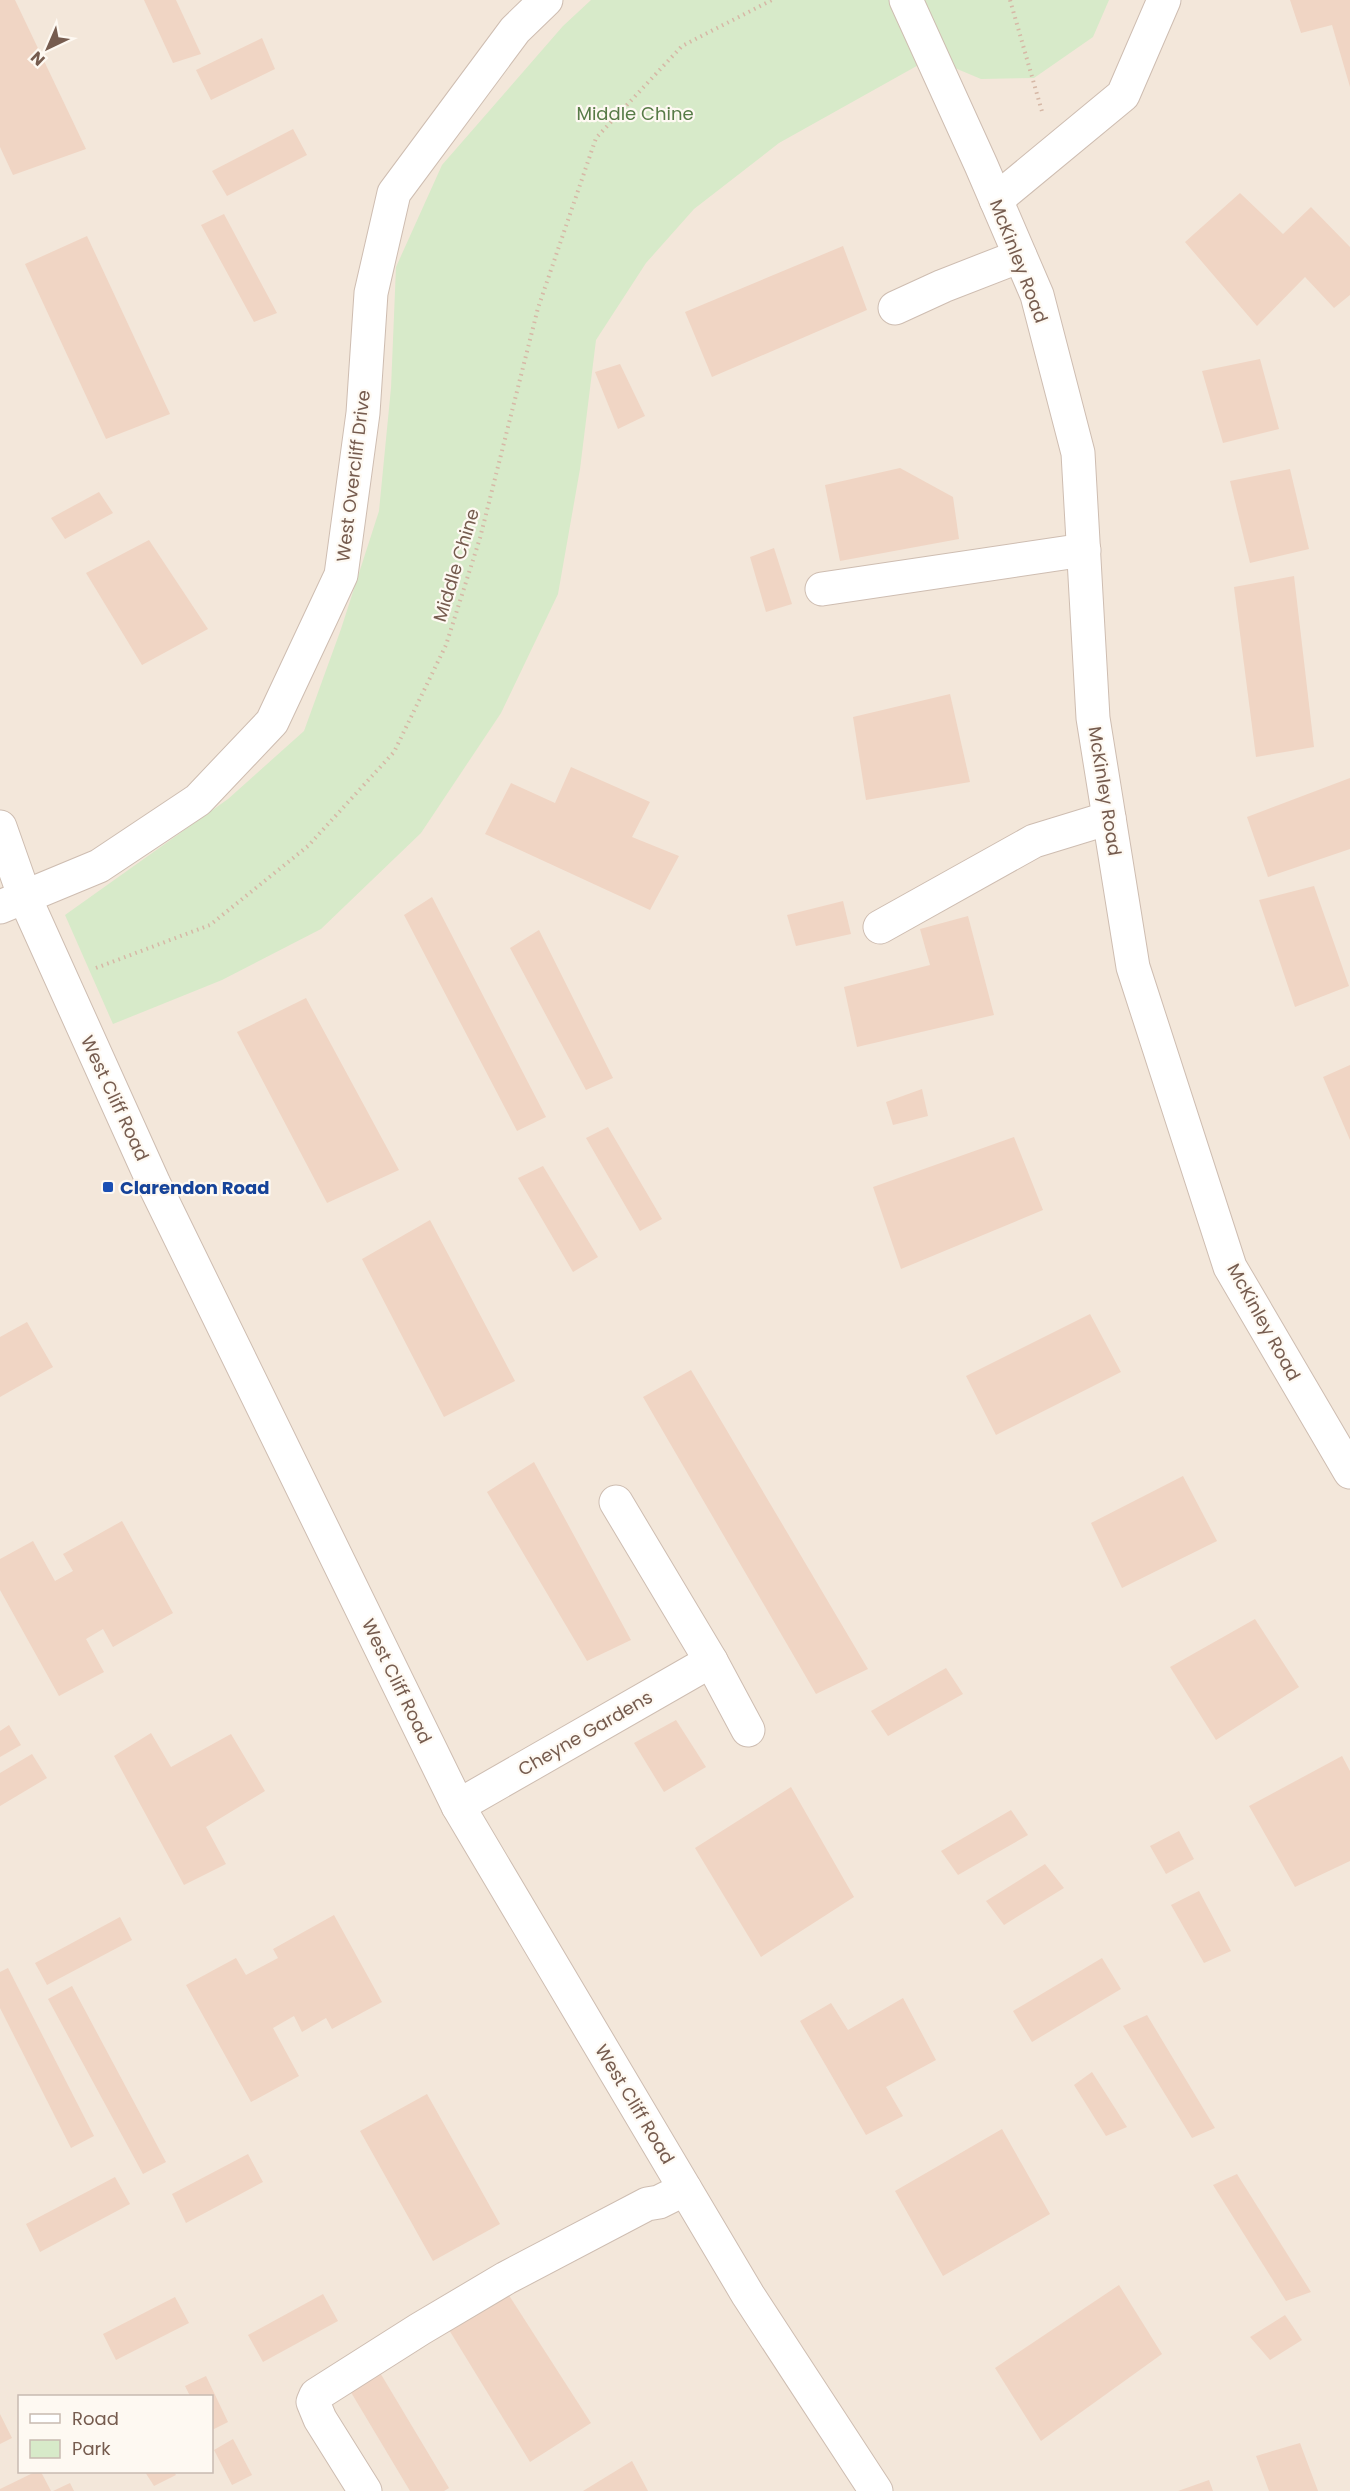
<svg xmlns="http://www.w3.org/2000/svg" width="1350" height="2491" viewBox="0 0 1350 2491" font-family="Poppins,sans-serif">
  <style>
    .residential { fill: #f3e7da; fill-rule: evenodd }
    .green { fill: #d7eac9 }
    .building { fill: #f0d5c4 }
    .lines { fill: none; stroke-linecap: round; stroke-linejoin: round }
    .minor-casing { stroke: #cebdb1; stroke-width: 35 }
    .path { stroke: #d6b8a6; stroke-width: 4; stroke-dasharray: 1.5 4.5; stroke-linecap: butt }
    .minor { stroke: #fff; stroke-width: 33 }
    .transit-dot { fill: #1a4fb4; stroke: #fef9f2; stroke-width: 2 }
    .labels { text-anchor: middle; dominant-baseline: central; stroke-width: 4.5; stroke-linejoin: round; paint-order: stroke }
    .park-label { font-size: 18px; fill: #577b47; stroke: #fef9f2 }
    .street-label { font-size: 18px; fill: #765c4f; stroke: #fef9f2 }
    .transit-label { font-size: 18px; font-weight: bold; fill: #164399; stroke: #fef9f2; text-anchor: start }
  </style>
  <rect width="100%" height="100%" fill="#fcf5eb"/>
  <!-- residential -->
  <path class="residential" d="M 0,0 L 1350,0 L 1350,2491 L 0,2491 ZM 20,2396 L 212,2396 L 212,2472 L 20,2472 Z"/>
  <!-- green -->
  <polygon class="green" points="591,0 1109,0 1093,37 1034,78 981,79 931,58 779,143 694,209 646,263 596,340 580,469 558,594 501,713 421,833 321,929 222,980 113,1024 65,915 228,799 304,731 341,629 379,511 391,388 396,267 442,165 563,26"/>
  <!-- building -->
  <g class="building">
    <polygon points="0,0 15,0 86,149 13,175 0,147"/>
    <polygon points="144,0 176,0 201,54 173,63"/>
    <polygon points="1290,0 1350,0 1350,87 1332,25 1301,33"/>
    <polygon points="262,38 275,69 211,100 196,70"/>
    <polygon points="293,129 307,155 227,196 212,171"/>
    <polygon points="1240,193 1283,234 1311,207 1350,247 1350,295 1334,308 1305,277 1257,326 1185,242"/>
    <polygon points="224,214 277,313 254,322 201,225"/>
    <polygon points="87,236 170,414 106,439 25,264"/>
    <polygon points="843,246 867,310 712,377 685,312"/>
    <polygon points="1260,359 1279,429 1223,443 1202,371"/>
    <polygon points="620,364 645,416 618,429 595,372"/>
    <polygon points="900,468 953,497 959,539 840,561 825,485"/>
    <polygon points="1290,469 1309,549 1250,563 1230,481"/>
    <polygon points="99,492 113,513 65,539 51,518"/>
    <polygon points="149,540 208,629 142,665 86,573"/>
    <polygon points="774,548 792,604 766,612 750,557"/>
    <polygon points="1294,576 1314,747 1256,757 1234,587"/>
    <polygon points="950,694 970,782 866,800 853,717"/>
    <polygon points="571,767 650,802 632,837 679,856 650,910 485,834 511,783 555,803"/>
    <polygon points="1350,778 1350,849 1268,877 1247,817"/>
    <polygon points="1314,886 1349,986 1295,1007 1259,900"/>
    <polygon points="432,897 546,1117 517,1131 404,915"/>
    <polygon points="843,901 851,934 796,946 787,915"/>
    <polygon points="968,916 994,1015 857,1047 844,987 930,965 920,929"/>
    <polygon points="539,930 613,1078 586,1090 510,948"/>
    <polygon points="306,998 399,1170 327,1203 237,1032"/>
    <polygon points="1350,1065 1350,1140 1323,1077"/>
    <polygon points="922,1089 928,1116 893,1125 886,1102"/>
    <polygon points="608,1127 662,1219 640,1231 586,1138"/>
    <polygon points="1014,1137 1043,1210 901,1269 873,1187"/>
    <polygon points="543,1166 598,1257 573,1272 518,1178"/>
    <polygon points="430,1220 515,1381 444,1417 362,1259"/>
    <polygon points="1090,1314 1121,1372 996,1435 966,1376"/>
    <polygon points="27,1322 53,1367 0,1397 0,1337"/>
    <polygon points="691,1370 868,1669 816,1694 643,1397"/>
    <polygon points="534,1462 631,1640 587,1661 487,1492"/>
    <polygon points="1183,1476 1217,1541 1122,1588 1091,1523"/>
    <polygon points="122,1521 173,1613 113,1647 103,1629 86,1639 104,1672 59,1696 0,1590 0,1559 33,1541 55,1581 73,1571 63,1554"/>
    <polygon points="1255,1619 1299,1687 1216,1740 1170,1667"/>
    <polygon points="946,1668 963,1694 888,1736 871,1711"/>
    <polygon points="676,1720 706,1767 664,1792 634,1743"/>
    <polygon points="9,1725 21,1745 0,1757 0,1731"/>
    <polygon points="151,1733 171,1767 231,1734 265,1791 206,1827 226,1864 184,1885 114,1756"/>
    <polygon points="32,1754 47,1778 0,1806 0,1773"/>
    <polygon points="1342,1756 1350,1771 1350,1861 1295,1887 1249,1806"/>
    <polygon points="791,1787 854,1897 761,1957 695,1848"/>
    <polygon points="1011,1810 1028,1835 958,1875 941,1851"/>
    <polygon points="1179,1831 1194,1859 1166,1874 1150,1846"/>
    <polygon points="1045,1864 1064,1888 1004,1925 986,1901"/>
    <polygon points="1199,1891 1231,1951 1204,1963 1171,1905"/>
    <polygon points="334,1915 382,2002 332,2029 326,2018 302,2032 294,2016 273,2028 299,2076 251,2102 186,1985 236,1958 246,1975 278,1958 273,1949"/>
    <polygon points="120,1917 132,1940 47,1985 35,1963"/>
    <polygon points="1102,1958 1121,1989 1032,2042 1013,2011"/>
    <polygon points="8,1968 94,2136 71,2148 0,2008 0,1972"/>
    <polygon points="72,1986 166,2162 143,2174 48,1999"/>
    <polygon points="903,1998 936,2060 886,2087 903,2116 866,2135 800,2021 831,2003 848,2030"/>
    <polygon points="1147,2015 1215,2128 1192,2138 1123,2026"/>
    <polygon points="1092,2072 1127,2127 1106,2136 1074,2085"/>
    <polygon points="427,2094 500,2224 433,2261 360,2131"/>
    <polygon points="1002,2129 1050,2214 943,2276 895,2191"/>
    <polygon points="248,2154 263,2182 186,2223 172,2194"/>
    <polygon points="1237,2174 1311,2292 1286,2301 1213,2185"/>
    <polygon points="115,2177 130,2204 40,2252 26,2224"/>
    <polygon points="1119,2285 1162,2354 1041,2441 995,2368"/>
    <polygon points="505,2289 591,2423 530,2462 446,2325"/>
    <polygon points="323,2294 338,2321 263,2362 248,2335"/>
    <polygon points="175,2297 189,2323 116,2360 103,2334"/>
    <polygon points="1285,2315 1302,2340 1270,2360 1250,2337"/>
    <polygon points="379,2371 449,2488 444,2491 410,2491 349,2389"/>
    <polygon points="206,2376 228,2422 212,2430 212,2396 190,2396 185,2386"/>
    <polygon points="0,2414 12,2438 0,2444"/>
    <polygon points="233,2439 252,2475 232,2485 214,2450"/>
    <polygon points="1300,2443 1318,2491 1269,2491 1256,2456"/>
    <polygon points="632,2461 648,2491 583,2491"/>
    <polygon points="35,2472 41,2472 51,2491 0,2491 0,2489"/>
    <polygon points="145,2472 174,2472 176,2475 154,2486"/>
    <polygon points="1209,2480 1213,2491 1178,2491"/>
    <polygon points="70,2483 74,2491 53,2491"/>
  </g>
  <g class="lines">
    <!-- minor casing -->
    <g class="minor-casing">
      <g id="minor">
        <polyline points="906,0 981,165 1037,295 1078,453 1093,718 1133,967 1230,1267 1350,1472"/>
        <polyline points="996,200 1123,95 1164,0"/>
        <polyline points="895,308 943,286 1020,256"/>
        <polyline points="822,589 1084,550"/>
        <polyline points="0,827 25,898 154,1184 458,1806 748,2295 876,2491"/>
        <polyline points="0,907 99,866 198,800 272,722 341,575 363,413 371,293 394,193 515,30 546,0"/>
        <polyline points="880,927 1034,841 1109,818"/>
        <polyline points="616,1502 711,1661 748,1730"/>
        <polyline points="458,1806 711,1661"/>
        <polyline points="365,2491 320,2419 313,2402 316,2395 420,2329 506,2278 647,2204 659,2202 685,2189"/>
      </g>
    </g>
    <!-- path -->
    <g class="path">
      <polyline points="1010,0 1043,115"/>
      <polyline points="96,968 210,925 308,846 394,752 446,645 480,538 538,308 596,138 682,46 772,0"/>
    </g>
    <!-- minor -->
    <use href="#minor" class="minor"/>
  </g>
  <!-- markers -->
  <rect class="transit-dot" x="102" y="1181" width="12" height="12" rx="3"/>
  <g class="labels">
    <!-- park labels -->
    <g class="park-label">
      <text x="635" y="113">Middle Chine</text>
    </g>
    <!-- street labels -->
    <g class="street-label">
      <text transform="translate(1019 261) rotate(69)">McKinley Road</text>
      <text transform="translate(353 476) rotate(-83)">West Overcliff Drive</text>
      <text transform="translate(456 565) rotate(-73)">Middle Chine</text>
      <text transform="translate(1105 791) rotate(81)">McKinley Road</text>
      <text transform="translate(115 1098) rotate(65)">West Cliff Road</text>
      <text transform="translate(1264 1322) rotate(61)">McKinley Road</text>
      <text transform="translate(397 1681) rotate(64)">West Cliff Road</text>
      <text transform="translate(585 1733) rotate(-30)">Cheyne Gardens</text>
      <text transform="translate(635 2104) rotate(59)">West Cliff Road</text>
    </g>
    <!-- transit labels -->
    <g class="transit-label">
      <text x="120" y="1187">Clarendon Road</text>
    </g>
  </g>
  <!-- legend -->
  <rect x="18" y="2395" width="195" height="78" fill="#fef9f2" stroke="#c8bab1" stroke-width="1.5"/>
  <rect x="30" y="2414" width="30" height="9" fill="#ffffff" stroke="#c8bab1" stroke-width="1.5"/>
  <text x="72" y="2425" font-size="18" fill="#765c4f">Road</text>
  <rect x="30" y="2440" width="30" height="18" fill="#d7eac9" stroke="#c8bab1" stroke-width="1.5"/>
  <text x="72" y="2455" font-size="18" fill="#765c4f">Park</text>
  <!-- north arrow -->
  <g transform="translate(48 48) rotate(224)" stroke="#fef9f2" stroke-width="4.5" paint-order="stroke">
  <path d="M0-4.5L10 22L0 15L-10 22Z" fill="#765c4f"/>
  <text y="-9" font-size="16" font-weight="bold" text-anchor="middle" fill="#765c4f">N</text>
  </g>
</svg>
